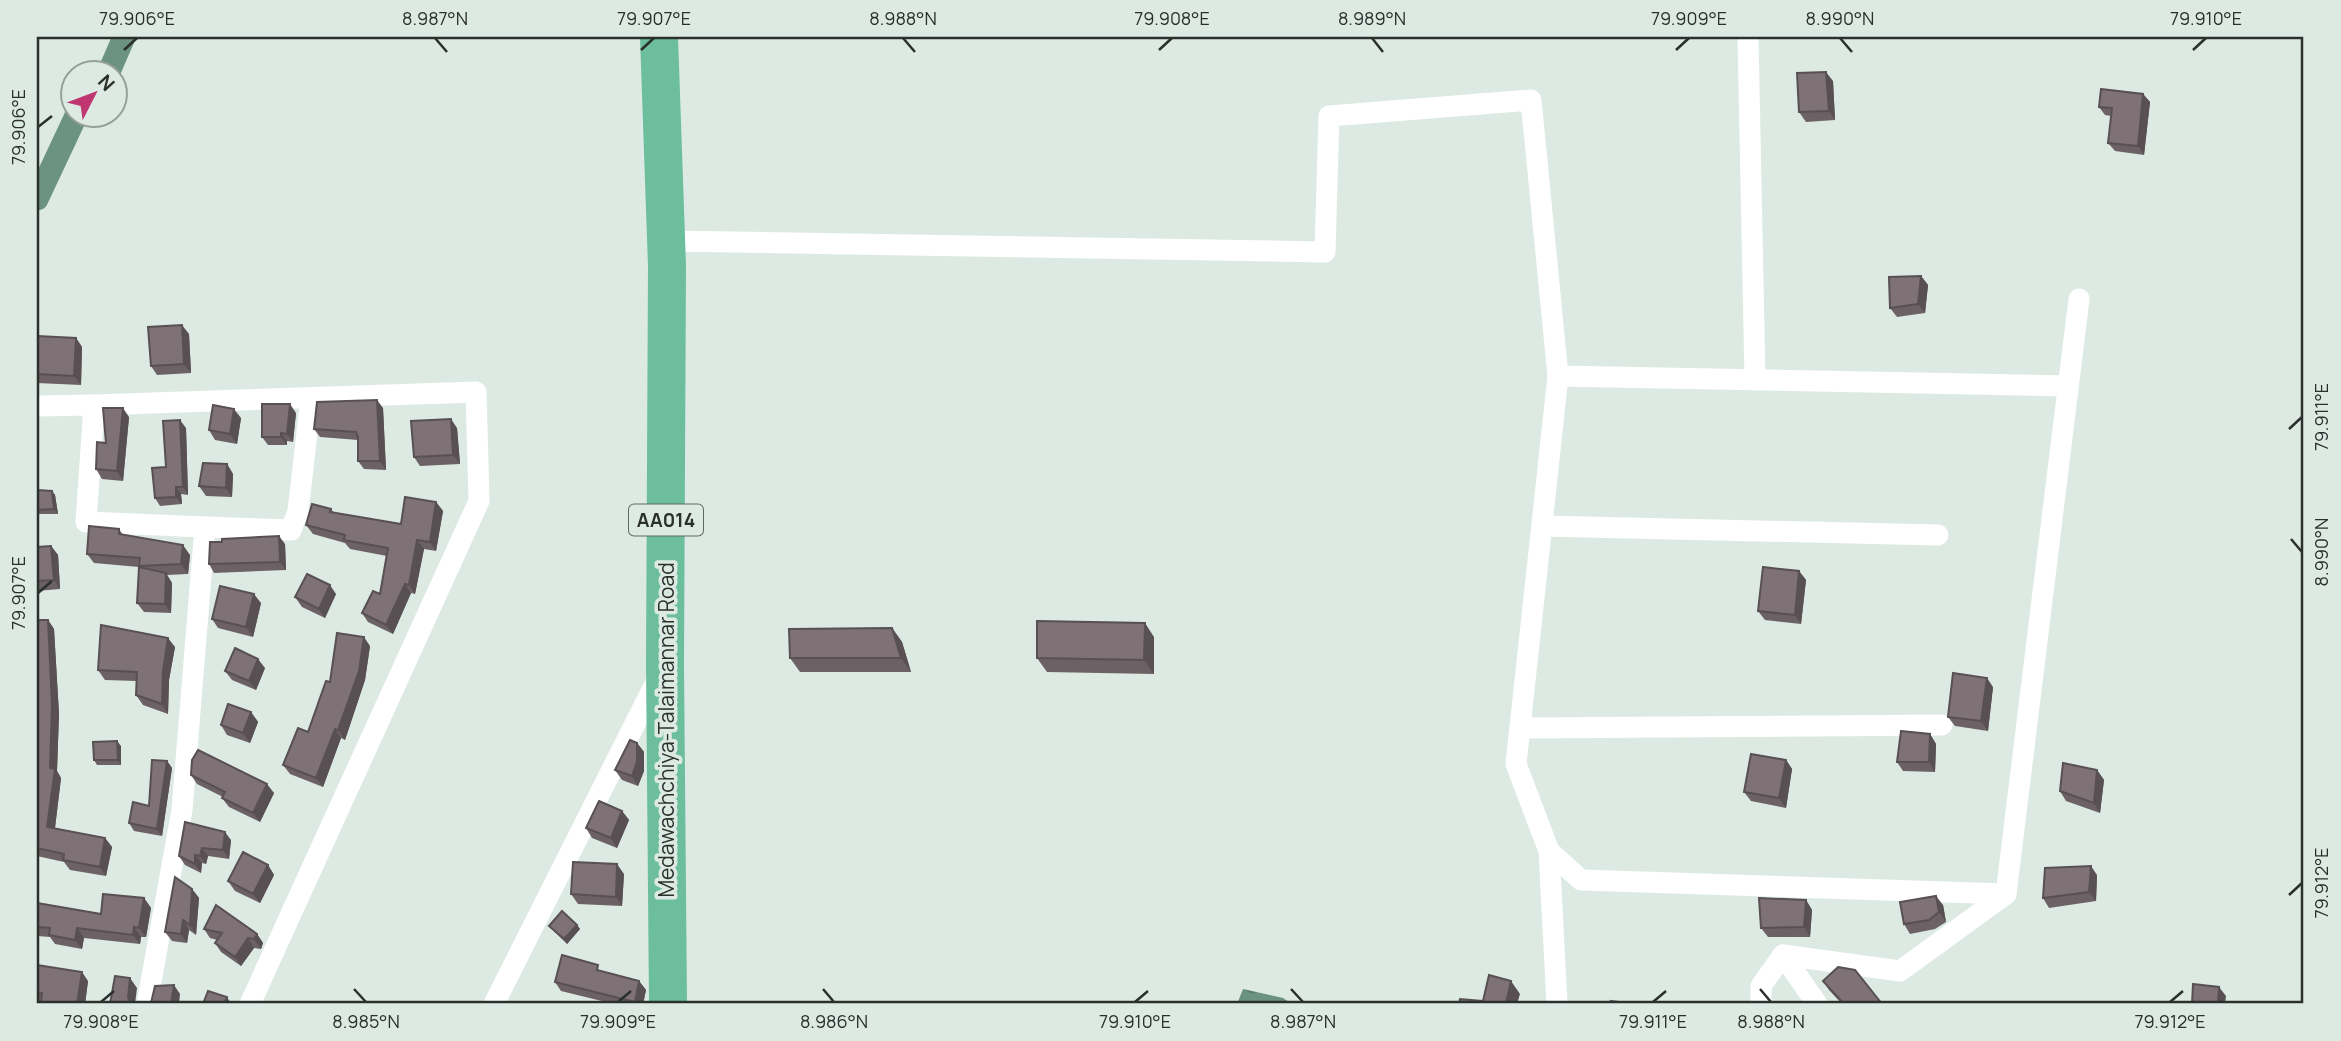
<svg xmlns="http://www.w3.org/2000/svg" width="2341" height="1041" viewBox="0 0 2341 1041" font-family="Manrope,sans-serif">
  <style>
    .water { fill: url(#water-waves) }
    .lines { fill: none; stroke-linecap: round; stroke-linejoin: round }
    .canal { stroke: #6c9381; stroke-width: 23 }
    .street { stroke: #fff; stroke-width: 21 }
    .highway { stroke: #6cbe9d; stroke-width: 38 }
    .wall { fill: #6c6265 }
    .shaded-wall { fill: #585053 }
    .building { fill: #7e7276; stroke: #585053; stroke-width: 2 }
    .ticks { fill: none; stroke: #2b302d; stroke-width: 2.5 }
    .labels { text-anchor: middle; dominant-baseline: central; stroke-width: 7; stroke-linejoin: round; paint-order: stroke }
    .shield { fill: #ddeae4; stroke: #606864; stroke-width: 2 }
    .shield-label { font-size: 19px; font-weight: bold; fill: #2b302d }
    .street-label { font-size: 21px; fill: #2b302d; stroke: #ddeae4 }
    .neatline { fill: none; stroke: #2b302d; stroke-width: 2.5 }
    .ticks-label { font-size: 18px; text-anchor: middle; fill: #2b302d }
  </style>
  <defs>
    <pattern id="water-waves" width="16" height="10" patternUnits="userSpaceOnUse" patternTransform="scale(1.75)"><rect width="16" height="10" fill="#6c9381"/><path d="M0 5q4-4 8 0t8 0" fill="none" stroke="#59786a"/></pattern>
  </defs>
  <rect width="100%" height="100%" fill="#ddeae4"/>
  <!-- water -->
  <polygon class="water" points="1243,989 1283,998 1292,1004 1237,1004"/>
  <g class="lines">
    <!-- canal -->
    <g class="canal">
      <polyline points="108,74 124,37"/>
      <polyline points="37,199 76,116"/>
    </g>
    <!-- street -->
    <g class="street">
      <polyline points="1748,37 1755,380"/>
      <polyline points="667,241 1325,252 1329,116 1531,100 1558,376"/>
      <polyline points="94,405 476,392 479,501 250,1004"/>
      <polyline points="37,406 94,405 86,522 205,527 182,810 147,1004"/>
      <polyline points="1542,526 1938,535"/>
      <polyline points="205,527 291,530 298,511 311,398"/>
      <polyline points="1520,728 1942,725"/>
      <polyline points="1549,851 1557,1004"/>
      <polyline points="2006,894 1581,880 1549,851 1516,764 1558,376 2068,386"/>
      <polyline points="1783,955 1900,971 2006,894 2079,299"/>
      <polyline points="1783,955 1817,1004"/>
      <polyline points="494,1004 658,678"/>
      <polyline points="1761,1004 1761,986 1783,955"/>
    </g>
    <!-- highway -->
    <polyline class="highway" points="659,37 667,266 665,664 668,1004"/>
  </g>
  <!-- wall -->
  <g class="wall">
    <polygon points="1833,81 1835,120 1806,122 1799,112"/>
    <polygon points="2143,94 2150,102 2144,155 2115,151 2108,143 2111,116 2105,115 2099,107"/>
    <polygon points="1921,276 1928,285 1925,313 1897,317 1890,308"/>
    <polygon points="189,334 191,373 157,375 151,366"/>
    <polygon points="37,336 76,338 82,347 81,385 37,383"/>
    <polygon points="383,408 386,470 364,469 358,461 358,440 320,437 314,429"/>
    <polygon points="296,413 293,442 287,441 287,445 268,445 262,437"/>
    <polygon points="129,417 123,481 102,479 96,469 106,443"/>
    <polygon points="241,418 237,444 215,440 209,430"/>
    <polygon points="186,428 188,495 181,494 182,504 160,506 155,498"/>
    <polygon points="457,428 460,464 420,466 414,457"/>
    <polygon points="227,464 233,474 232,497 206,496 199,486"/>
    <polygon points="37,490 52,491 55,495 58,514 37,514"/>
    <polygon points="436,502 443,511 436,551 424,549 415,594 411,593 393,634 368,622 362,613 380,594 387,556 350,549 345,543 313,534 306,525 331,509 334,513 401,524"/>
    <polygon points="119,529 123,535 190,555 188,574 167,575 172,583 171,613 144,612 137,603 139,567 94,563 87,554"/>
    <polygon points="285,544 286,570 214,573 209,564"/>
    <polygon points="51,546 58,555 60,589 37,591 37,547"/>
    <polygon points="1799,571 1806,580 1801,624 1765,620 1758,611"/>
    <polygon points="336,594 325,618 302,607 295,597"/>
    <polygon points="261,603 253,637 218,628 212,619"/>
    <polygon points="37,620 48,620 54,629 59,714 57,771 61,778 55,828 105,838 112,847 106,876 70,870 64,862 37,856"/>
    <polygon points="892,628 902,642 911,672 800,672 790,658"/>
    <polygon points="1154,637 1154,674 1047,672 1037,658"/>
    <polygon points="370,646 365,680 345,740 341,738 323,787 290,774 283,765 308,732 330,682"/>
    <polygon points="175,647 169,680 168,714 143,705 136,695 136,681 105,680 98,670"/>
    <polygon points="265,668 256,690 232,680 225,671"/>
    <polygon points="1993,687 1988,731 1955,726 1948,717"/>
    <polygon points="251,712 258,722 250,743 227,735 221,725"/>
    <polygon points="1930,734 1936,744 1935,772 1903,771 1897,762"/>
    <polygon points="637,743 644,752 644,771 638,786 622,780 615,770"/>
    <polygon points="121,746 121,765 97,765 94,760"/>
    <polygon points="1786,760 1792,769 1786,808 1751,801 1744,792"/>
    <polygon points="167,761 172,768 162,836 134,831 129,823 149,806"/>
    <polygon points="2097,770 2104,780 2100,813 2066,801 2060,791"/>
    <polygon points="191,775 274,793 260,822 229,807 222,798 223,797 197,784"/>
    <polygon points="622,811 629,820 617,848 592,838 586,828"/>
    <polygon points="185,822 231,840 229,859 208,856 206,864 202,863 201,873 185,865 179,856"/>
    <polygon points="268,865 274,875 260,903 235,891 228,881"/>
    <polygon points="624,874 622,906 578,904 571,894"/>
    <polygon points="2097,875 2096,901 2049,908 2043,898"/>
    <polygon points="192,889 199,898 196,935 189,930 187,943 172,941 165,932"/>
    <polygon points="144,898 151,908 146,937 141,937 140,944 84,938 82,949 55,944 50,937 37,936 37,901 38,903 101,914"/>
    <polygon points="1806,900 1812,910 1810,937 1768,937 1761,928"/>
    <polygon points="1943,905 1946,922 1935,929 1910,934 1904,924"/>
    <polygon points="577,925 580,929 567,944 549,926"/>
    <polygon points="204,929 257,934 263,943 261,949 254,948 241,966 221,952 215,943 217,940 210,938"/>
    <polygon points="37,965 88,981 85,1004 42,1004 41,1001 37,1001"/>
    <polygon points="603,972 639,981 646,990 643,1004 614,1004 561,991 555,982"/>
    <polygon points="1823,981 1882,1004 1842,1004 1829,990"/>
  </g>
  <!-- shaded-wall -->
  <g class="shaded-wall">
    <polygon points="1826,72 1833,81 1835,120 1829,111"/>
    <polygon points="2143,94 2150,102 2144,155 2138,146"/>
    <polygon points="1921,276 1928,285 1925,313 1918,304"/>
    <polygon points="182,325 189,334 191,373 184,364"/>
    <polygon points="76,338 82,347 81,385 74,376"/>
    <polygon points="377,400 383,408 386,470 380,461"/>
    <polygon points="290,404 296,413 293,442 287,434"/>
    <polygon points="123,408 129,417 123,481 117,471"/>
    <polygon points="234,409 241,418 237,444 230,434"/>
    <polygon points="451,419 457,428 460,464 453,455"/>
    <polygon points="180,420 186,428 188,495 183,487"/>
    <polygon points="281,433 287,441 287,445 281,437"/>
    <polygon points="227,464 233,474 232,497 226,488"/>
    <polygon points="176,487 181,494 182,504 176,497"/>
    <polygon points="52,491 55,495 58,514 54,509"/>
    <polygon points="436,502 443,511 436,551 430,542"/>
    <polygon points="279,536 285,544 286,570 280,562"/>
    <polygon points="417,540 424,549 415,594 409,585"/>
    <polygon points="183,545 190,555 188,574 181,564"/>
    <polygon points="51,546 58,555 60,589 54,580"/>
    <polygon points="1799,571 1806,580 1801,624 1795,615"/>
    <polygon points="166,573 172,583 171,613 165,604"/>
    <polygon points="405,584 411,593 393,634 386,625"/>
    <polygon points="330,585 336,594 325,618 319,609"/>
    <polygon points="254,594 261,603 253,637 246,627"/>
    <polygon points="48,620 54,629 59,714 57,771 61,778 54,836 47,827 50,768"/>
    <polygon points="1145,623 1154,637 1154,674 1144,660"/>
    <polygon points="892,628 902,642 911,672 901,658"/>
    <polygon points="364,637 370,646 365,680 345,740 338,730"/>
    <polygon points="168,638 175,647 169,680 168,714 162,704 163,671"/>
    <polygon points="258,659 265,668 256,690 249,681"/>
    <polygon points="1987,678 1993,687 1988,731 1981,721"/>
    <polygon points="251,712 258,722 250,743 243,733"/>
    <polygon points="335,729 341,738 323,787 316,778"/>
    <polygon points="1930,734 1936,744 1935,772 1929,762"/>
    <polygon points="117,741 121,746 121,765 118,760"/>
    <polygon points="637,743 644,752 644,771 638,786 632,776"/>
    <polygon points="1786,760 1792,769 1786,808 1779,798"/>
    <polygon points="167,761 172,768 162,836 157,829"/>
    <polygon points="2097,770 2104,780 2100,813 2094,803"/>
    <polygon points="267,784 274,793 260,822 253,813"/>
    <polygon points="622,811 629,820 617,848 611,838"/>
    <polygon points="225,832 231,840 229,859 223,850"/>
    <polygon points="105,838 112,847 106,876 100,867"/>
    <polygon points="202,848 208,856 206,864 200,856"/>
    <polygon points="195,855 202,863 201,873 195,864"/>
    <polygon points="617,864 624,874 622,906 616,897"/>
    <polygon points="268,865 274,875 260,903 253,894"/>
    <polygon points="2091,866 2097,875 2096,901 2089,892"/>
    <polygon points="192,889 199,898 196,935 190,925"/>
    <polygon points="1936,896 1943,905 1946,922 1939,912"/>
    <polygon points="144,898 151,908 146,937 139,928"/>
    <polygon points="1806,900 1812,910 1810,937 1804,927"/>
    <polygon points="183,920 189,930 187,943 181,934"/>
    <polygon points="577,925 580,929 567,944 564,939"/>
    <polygon points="134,927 141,937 140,944 133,935"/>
    <polygon points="77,928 84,938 82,949 75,940"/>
    <polygon points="257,934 263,943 261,949 254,939"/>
    <polygon points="248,938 254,948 241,966 235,957"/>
    <polygon points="82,972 88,981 85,1004 77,1004"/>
    <polygon points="130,978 137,988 135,1004 132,1004 128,998"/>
    <polygon points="639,981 646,990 643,1004 637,1004 635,1002"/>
    <polygon points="1511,981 1520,994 1517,1004 1506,1003"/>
    <polygon points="174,985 180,994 179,1004 171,1004"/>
    <polygon points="2219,987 2226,996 2225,1004 2218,1004"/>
    <polygon points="227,997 230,1002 229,1004 224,1004"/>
  </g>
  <!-- building -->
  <g class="building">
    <polygon points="1826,72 1829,111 1799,112 1797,73"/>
    <polygon points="2101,89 2143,94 2138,146 2108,143 2112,108 2099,107"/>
    <polygon points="1921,276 1918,304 1890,308 1889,277"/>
    <polygon points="182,325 184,364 151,366 148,327"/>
    <polygon points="37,336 76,338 74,376 37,374"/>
    <polygon points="377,400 380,461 358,461 358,437 356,432 314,429 317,402"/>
    <polygon points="262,404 290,404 287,434 281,433 281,437 262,437"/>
    <polygon points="213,405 234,409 230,434 209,430"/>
    <polygon points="103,408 123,408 117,471 96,469 97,442 106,443"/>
    <polygon points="451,419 453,455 414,457 411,421"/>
    <polygon points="180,420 183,487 176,487 176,497 155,498 152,468 166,467 163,421"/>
    <polygon points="203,463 227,464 226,488 199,486"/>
    <polygon points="37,490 52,491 54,509 37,510"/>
    <polygon points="405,497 436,502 430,542 417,540 409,585 405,584 386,625 362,613 373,591 380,594 388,548 344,540 345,535 306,525 312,504 331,509 330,512 401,524"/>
    <polygon points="89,526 119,529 119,534 183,545 181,564 139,566 140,558 87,554"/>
    <polygon points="279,536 280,562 209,564 210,542 222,542 222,539"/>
    <polygon points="51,546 54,580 37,581 37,547"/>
    <polygon points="139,567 166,573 165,604 137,603"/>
    <polygon points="1763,567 1799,571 1795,615 1758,611"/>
    <polygon points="307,574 330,585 319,609 295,597"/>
    <polygon points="220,586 254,594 246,627 212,619"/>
    <polygon points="37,620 48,620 52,705 50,768 55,769 47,827 105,838 100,867 63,860 64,854 37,848"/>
    <polygon points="1037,621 1145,623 1144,660 1037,658"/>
    <polygon points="101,625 168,638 163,671 162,704 136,695 137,672 98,670"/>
    <polygon points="892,628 901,658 790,658 789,629"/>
    <polygon points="337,633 364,637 359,671 338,730 335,729 316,778 283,765 298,728 308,732 326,681 330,682"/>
    <polygon points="235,648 258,659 249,681 225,671"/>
    <polygon points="1953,673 1987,678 1981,721 1948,717"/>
    <polygon points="228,704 251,712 243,733 221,725"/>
    <polygon points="1901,731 1930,734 1929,762 1897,762"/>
    <polygon points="630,740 637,743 637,762 632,776 615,770"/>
    <polygon points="117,741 118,760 94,760 93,742"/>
    <polygon points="198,750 267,784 253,813 222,798 225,792 191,775 192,760"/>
    <polygon points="1751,754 1786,760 1779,798 1744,792"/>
    <polygon points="152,760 167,761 157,829 129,823 133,802 149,806"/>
    <polygon points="2063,763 2097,770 2094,803 2060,791"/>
    <polygon points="599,801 622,811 611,838 586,828"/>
    <polygon points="185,822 225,832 223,850 202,848 200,856 195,855 195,864 179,856"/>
    <polygon points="243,852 268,865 253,894 228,881"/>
    <polygon points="573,862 617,864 616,897 571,894"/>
    <polygon points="2091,866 2089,892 2043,898 2045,868"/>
    <polygon points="175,877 192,889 190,925 183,920 181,934 165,932"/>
    <polygon points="103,894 144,898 139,928 134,927 133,935 77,928 75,940 49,935 50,928 37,927 37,903 101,914"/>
    <polygon points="1936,896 1939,912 1929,920 1904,924 1900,902"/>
    <polygon points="1759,898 1806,900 1804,927 1761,928"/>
    <polygon points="216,905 257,934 254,939 248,938 235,957 215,943 222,933 204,929"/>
    <polygon points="562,911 577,925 564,939 549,926"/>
    <polygon points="562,955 598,965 597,970 639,981 635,1002 555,982"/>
    <polygon points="37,965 82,972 77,1004 52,1004 41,1003 42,993 37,992"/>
    <polygon points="1838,967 1855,970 1882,1004 1844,1004 1823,981"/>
    <polygon points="1489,975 1511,981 1506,1003 1517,1004 1459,1004 1460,999 1483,1001"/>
    <polygon points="115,976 130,978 128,998 132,1004 110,1004"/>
    <polygon points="2193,984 2219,987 2218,1004 2192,1004"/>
    <polygon points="174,985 171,1004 147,1004 151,1003 155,986"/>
    <polygon points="208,991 227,997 224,1004 203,1004"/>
    <polygon points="1611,1001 1635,1004 1612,1004"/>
  </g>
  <!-- ticks -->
  <path class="ticks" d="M 435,38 L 447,52M 903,38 L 915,52M 1372,38 L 1383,52M 1840,38 L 1852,52M 124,50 L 137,38M 641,50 L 654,38M 1159,50 L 1172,38M 1676,50 L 1689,38M 2193,50 L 2206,38M 38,127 L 52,116M 2289,429 L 2302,417M 2291,539 L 2302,552M 38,593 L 52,581M 2289,895 L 2302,883M 354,989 L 366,1002M 823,989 L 834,1002M 1291,989 L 1303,1002M 1760,989 L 1771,1002M 101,1002 L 114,991M 618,1002 L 631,991M 1135,1002 L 1148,991M 1653,1002 L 1666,991M 2170,1002 L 2183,991"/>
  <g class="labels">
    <!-- shield labels -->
    <rect class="shield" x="629" y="504.5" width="74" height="31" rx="5"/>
    <g class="shield-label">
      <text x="666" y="520">AA014</text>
    </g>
    <!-- street labels -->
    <g class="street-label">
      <text transform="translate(666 730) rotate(-90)">Medawachchiya-Talaimannar Road</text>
    </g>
  </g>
  <!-- border -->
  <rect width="2341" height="1041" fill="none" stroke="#ddeae4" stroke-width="77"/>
  <!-- north arrow -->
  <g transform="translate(94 94) rotate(48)"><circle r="33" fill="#ddeae4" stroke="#96a09b" stroke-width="2"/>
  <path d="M0-5L12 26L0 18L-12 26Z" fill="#c03670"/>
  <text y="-10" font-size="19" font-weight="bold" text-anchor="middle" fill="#2b302d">N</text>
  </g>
  <rect x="38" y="38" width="2264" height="964" class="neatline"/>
  <g class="ticks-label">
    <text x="137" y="25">79.906°E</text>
    <text x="435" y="25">8.987°N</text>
    <text x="654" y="25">79.907°E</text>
    <text x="903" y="25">8.988°N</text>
    <text x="1172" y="25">79.908°E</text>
    <text x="1372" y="25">8.989°N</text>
    <text x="1689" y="25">79.909°E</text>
    <text x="1840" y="25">8.990°N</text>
    <text x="2206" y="25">79.910°E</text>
    <text transform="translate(19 127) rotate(-90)" y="6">79.906°E</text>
    <text transform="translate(2322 417) rotate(-90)" y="6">79.911°E</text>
    <text transform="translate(2322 552) rotate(-90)" y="6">8.990°N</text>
    <text transform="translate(19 593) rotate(-90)" y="6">79.907°E</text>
    <text transform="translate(2322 883) rotate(-90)" y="6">79.912°E</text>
    <text x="101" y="1028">79.908°E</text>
    <text x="366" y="1028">8.985°N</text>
    <text x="618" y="1028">79.909°E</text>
    <text x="834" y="1028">8.986°N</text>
    <text x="1135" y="1028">79.910°E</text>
    <text x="1303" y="1028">8.987°N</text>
    <text x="1653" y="1028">79.911°E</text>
    <text x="1771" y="1028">8.988°N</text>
    <text x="2170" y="1028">79.912°E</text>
  </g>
</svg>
